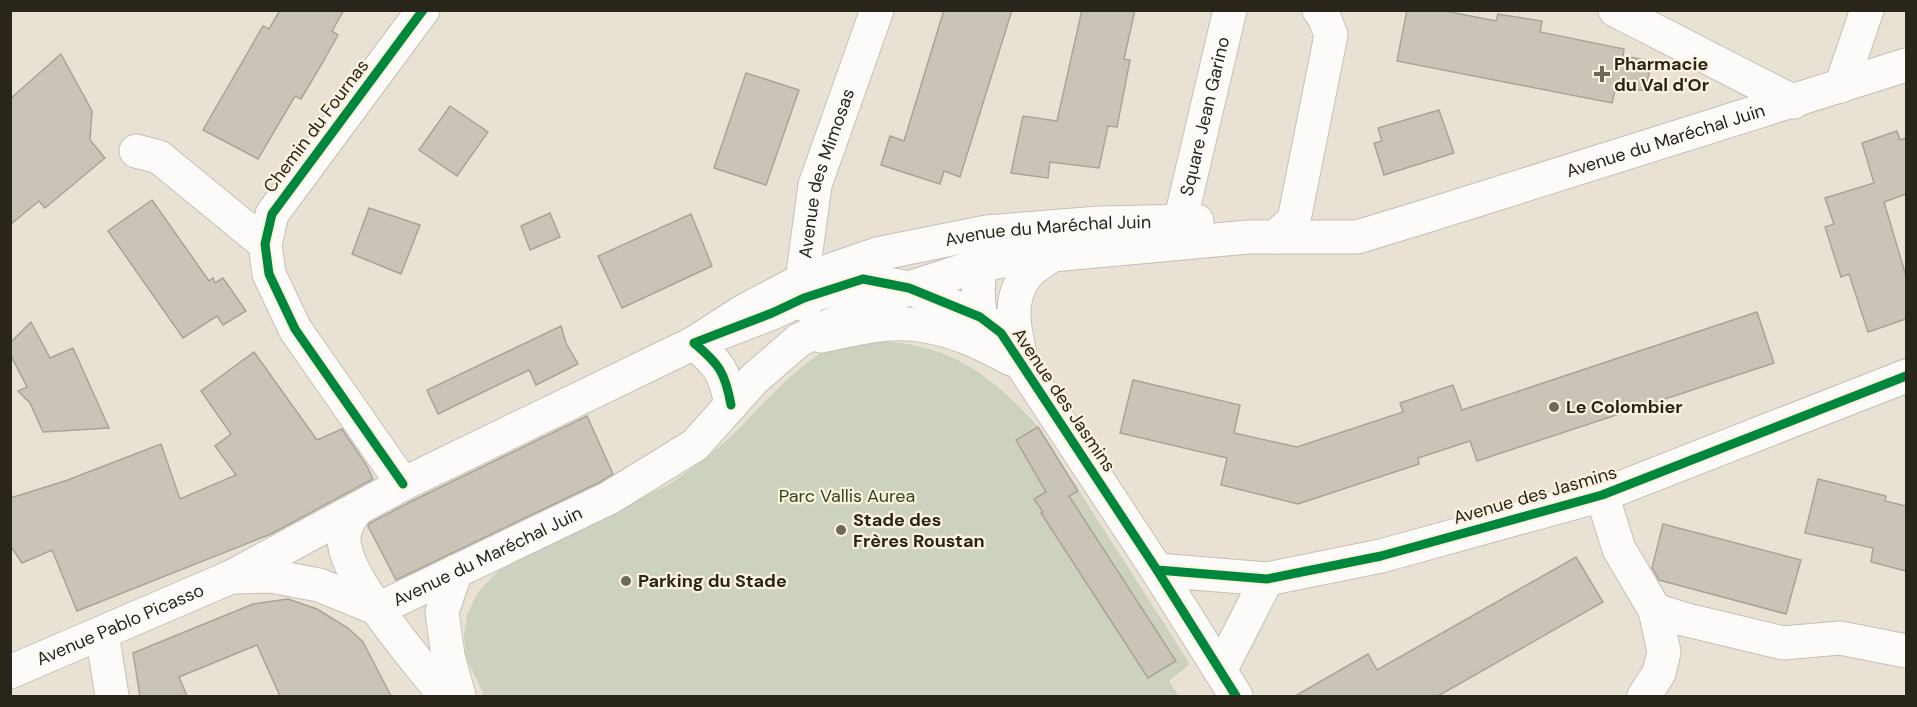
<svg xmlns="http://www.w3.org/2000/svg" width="1917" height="707" viewBox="0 0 1917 707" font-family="'DM Sans',sans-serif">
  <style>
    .green { fill: #ccd2be }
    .building { fill: #c9c3b8; stroke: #a9a399; stroke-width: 1.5 }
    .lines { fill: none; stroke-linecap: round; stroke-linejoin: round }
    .minor-casing { stroke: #c6c0b5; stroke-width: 35 }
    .major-casing { stroke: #c6c0b5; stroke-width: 35 }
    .minor { stroke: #fcfbf9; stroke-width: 33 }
    .major { stroke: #fcfbf9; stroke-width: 33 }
    .cycleway-casing { stroke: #fdf2de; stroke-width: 13 }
    .cycleway { stroke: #00873e; stroke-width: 9 }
    .poi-dot { fill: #6d675c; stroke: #fdf2de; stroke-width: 2 }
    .labels { text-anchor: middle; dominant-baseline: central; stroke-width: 4.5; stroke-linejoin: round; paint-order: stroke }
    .poi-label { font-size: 18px; font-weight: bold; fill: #2a251b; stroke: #fdf2de; text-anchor: start }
    .street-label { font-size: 18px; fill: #2a251b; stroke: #fdf2de }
    .park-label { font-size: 18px; fill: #2e461d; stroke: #fdf2de }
  </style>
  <rect width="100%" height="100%" fill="#e9e2d4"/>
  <!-- green -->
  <path class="green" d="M 878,341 C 950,344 992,375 1038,427 L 1190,664 L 1169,681 L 1179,696 L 484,696 L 466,657 L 464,635 L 467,615 L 478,592 L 499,570 L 668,485 C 689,471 708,457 727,440 C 756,414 804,353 842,344 C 853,342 867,342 878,341 Z"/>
  <!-- building -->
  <g class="building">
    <polygon points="280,10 344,10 332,31 338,35 323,62 301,99 295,96 258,159 203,130 263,26 269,29"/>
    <polygon points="944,10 1012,10 960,177 944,171 940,184 881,165 890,136 904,141"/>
    <polygon points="1082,10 1135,10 1124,59 1130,60 1117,127 1108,126 1099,168 1050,162 1048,178 1011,173 1023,116 1057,121"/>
    <polygon points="1407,10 1440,10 1496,21 1498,14 1542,21 1540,32 1624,49 1623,56 1652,61 1645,91 1616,86 1612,103 1397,61"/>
    <polygon points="61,54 92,111 90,140 105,158 45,208 39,201 10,225 10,99"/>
    <polygon points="746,73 799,90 766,185 714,168"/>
    <polygon points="450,106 488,132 457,176 419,150"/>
    <polygon points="1439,110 1454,153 1384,175 1374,143 1382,141 1378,128"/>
    <polygon points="1897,131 1900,140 1906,138 1906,194 1884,202 1906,276 1906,319 1868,332 1849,274 1841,277 1825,227 1834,224 1825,198 1874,183 1862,143"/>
    <polygon points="152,200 209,281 213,278 215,283 223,278 246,311 223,325 217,316 183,338 108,231"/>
    <polygon points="369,208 420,225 401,274 352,254"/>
    <polygon points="550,213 560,237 530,250 521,226"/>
    <polygon points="691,214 712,266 622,308 598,256"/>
    <polygon points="1757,312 1774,363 1477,461 1470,441 1418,458 1419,464 1298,504 1221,485 1227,458 1120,433 1133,380 1240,405 1234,433 1297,447 1403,412 1400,403 1453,385 1462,410"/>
    <polygon points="31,322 50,358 73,348 109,428 43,432 30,403 18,391 27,387 10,354 10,343"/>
    <polygon points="561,326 566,343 578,364 536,385 529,370 438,414 427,390"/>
    <polygon points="254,352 317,440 342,429 367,466 373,479 271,534 77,611 52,550 22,563 10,545 10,498 65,481 161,444 180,499 236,475 215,446 231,434 201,391"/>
    <polygon points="587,416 613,474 600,482 396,580 368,526 370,523 412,501"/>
    <polygon points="1038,427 1078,491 1069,496 1176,661 1148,678 1041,513 1043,512 1034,499 1046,492 1016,440"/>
    <polygon points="1818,479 1886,496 1885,501 1906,506 1906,571 1871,562 1873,548 1805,533"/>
    <polygon points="1663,524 1801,560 1786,614 1659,580 1652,568"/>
    <polygon points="1576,557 1603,602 1438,696 1295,696 1368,654 1377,670"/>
    <polygon points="288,599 317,609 348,628 363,642 391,696 280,696 257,645 179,677 187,696 140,696 133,653 253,604"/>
  </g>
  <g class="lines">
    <!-- minor casing -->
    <g class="minor-casing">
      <g id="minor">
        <polyline points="1615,10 1794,102"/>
        <polyline points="1841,86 1867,10"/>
        <polyline points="136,151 159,157 265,244"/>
        <path id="s1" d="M 1203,237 L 1180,222 L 1230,10"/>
        <polyline points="1275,237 1294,220 1331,35 1324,17 1319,10"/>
        <path id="s2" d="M 805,305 L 802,280 L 815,185 L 877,10"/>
        <path d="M 984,335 C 978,311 972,258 994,242"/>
        <path d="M 821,336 C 852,330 887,320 919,325 C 952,329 981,343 1011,359"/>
        <path d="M 1021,358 C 1015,331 1007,302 1025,277 C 1031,268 1045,260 1054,254"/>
        <path d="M 731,405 C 725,372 719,364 694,343 L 772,313 L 804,298 L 863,279 L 909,288 L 980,317 L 1001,333 L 1157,570 L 1236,696"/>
        <polyline points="403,484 295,329 269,274 265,244 272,214 423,10"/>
        <polyline points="1602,495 1619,549 1655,610 1664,652 1659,673 1644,696"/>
        <path d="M 357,509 C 351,518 344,526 344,538 C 343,577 420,664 445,696"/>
        <polyline points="1157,570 1267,579 1381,556 1602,495 1906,376"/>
        <polyline points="456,571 442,612 448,656 459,696"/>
        <polyline points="1655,610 1683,619 1783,643 1840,638 1906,651"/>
        <polyline points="102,633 112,696"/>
        <polyline points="1220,671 1267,579"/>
      </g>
    </g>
    <!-- major casing -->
    <g class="major-casing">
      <g id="major">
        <path id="s3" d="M 231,577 L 271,576 L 319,585 L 378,609 L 609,498 L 695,445 L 753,380 L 799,340 L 909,288 L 980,265 L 1020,258 L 1248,237 L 1357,237 L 1423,217 L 1906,65"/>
        <path id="s4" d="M 10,672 L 231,577 L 403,484 L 694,343 L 742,312 L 802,280 L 877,254 L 987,232 L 1099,223 L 1197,221"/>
      </g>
    </g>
    <!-- minor -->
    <use href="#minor" class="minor"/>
    <!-- major -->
    <use href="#major" class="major"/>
    <!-- cycleway casing -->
    <g class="cycleway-casing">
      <g id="cycleway">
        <path d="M 731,405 C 725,372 719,364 694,343 L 772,313 L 804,298 L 863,279 L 909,288 L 980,317 L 1001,333 L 1157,570 L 1236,696"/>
        <polyline points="403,484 295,329 269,274 265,244 272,214 423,10"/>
        <polyline points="1157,570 1267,579 1381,556 1602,495 1906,376"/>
      </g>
    </g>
    <!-- cycleway -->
    <use href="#cycleway" class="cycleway"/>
  </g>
  <!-- markers -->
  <g class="poi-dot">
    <path d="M1599 65h6v6h6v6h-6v6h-6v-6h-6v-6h6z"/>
    <circle cx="1554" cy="407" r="6"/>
    <circle cx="841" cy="530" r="6"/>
    <circle cx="626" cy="581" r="6"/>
  </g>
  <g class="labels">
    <!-- poi labels -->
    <g class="poi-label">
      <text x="1614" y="64">Pharmacie<tspan x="1614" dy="21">du Val d'Or</tspan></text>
      <text x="1566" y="407">Le Colombier</text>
      <text x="853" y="520">Stade des<tspan x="853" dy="21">Frères Roustan</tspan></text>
      <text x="638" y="581">Parking du Stade</text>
    </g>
    <!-- street labels -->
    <g class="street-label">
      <text stroke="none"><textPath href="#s1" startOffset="136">Square Jean Garino</textPath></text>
      <text transform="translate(316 126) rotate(-53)">Chemin du Fournas</text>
      <text stroke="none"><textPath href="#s3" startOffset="1556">Avenue du Maréchal Juin</textPath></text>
      <text stroke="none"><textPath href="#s2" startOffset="135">Avenue des Mimosas</textPath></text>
      <text stroke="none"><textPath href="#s4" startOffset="1137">Avenue du Maréchal Juin</textPath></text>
      <text transform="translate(1064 400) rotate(56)">Avenue des Jasmins</text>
      <text transform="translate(1535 495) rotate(-16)">Avenue des Jasmins</text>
      <text stroke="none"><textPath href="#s3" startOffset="274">Avenue du Maréchal Juin</textPath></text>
      <text stroke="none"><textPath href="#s4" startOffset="120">Avenue Pablo Picasso</textPath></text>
    </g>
    <!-- park labels -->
    <g class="park-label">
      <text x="847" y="496">Parc Vallis Aurea</text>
    </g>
  </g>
  <!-- border -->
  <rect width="1917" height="707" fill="none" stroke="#2a251b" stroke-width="24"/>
</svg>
